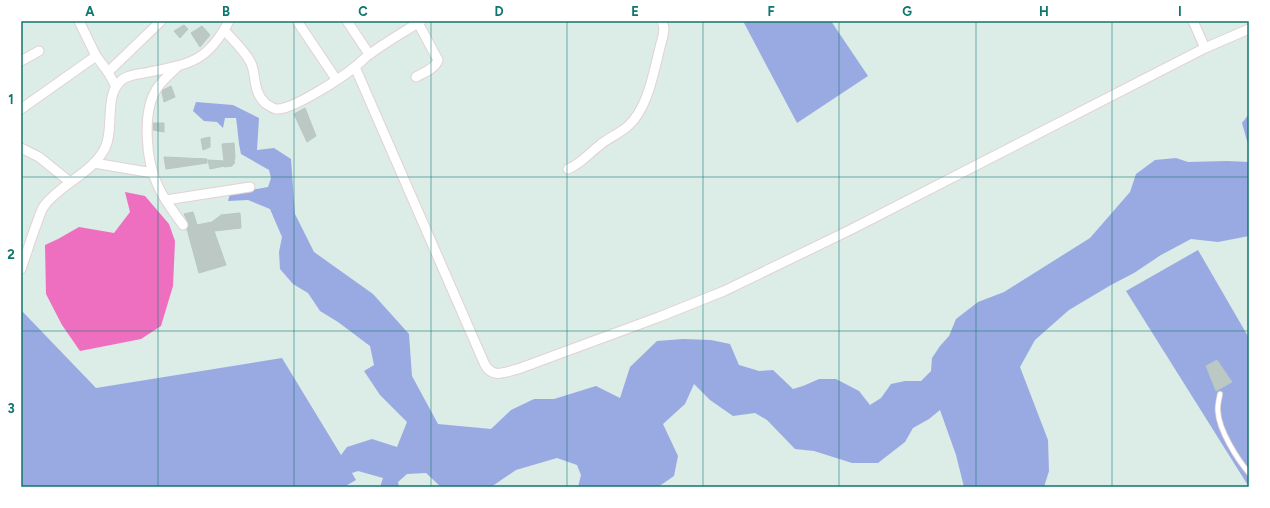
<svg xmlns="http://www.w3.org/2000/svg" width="1270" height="508" viewBox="0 0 1270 508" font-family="Figtree,sans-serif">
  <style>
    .green { fill: #99aae3 }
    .water { fill: #ee6fbf }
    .building { fill: #bcc8c4; stroke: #b6c8c3 }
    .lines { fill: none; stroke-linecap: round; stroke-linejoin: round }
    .lane-casing { stroke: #e3d1d3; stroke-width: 6 }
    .street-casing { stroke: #e3d1d3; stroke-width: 11 }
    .lane { stroke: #fff; stroke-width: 4.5 }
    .street { stroke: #fff; stroke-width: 9 }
    .grid { fill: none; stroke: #0f766e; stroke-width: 1; stroke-opacity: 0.55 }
    .neatline { fill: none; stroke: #0f766e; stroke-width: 1.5 }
    .grid-label { font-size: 13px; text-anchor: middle; font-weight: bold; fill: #0f766e }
  </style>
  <rect width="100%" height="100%" fill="#dcece7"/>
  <!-- green -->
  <g class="green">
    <polygon points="743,21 831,21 868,76 797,123"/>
    <path d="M 196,102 L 233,105 L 259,118 L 257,150 L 274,148 L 291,159 L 295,214 L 314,252 L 373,294 L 409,334 L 412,376 L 438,424 L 491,429 L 511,410 L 534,399 L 554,399 L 596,386 L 620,398 L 630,367 L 657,341 L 683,339 L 711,340 L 730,344 L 739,365 L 759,371 L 773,370 L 793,389 L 803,386 L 819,379 L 836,379 L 859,391 L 870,405 L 881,398 L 891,384 L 905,381 L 921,381 L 931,371 L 932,358 L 940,346 L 949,336 L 956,319 L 978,302 L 1004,292 L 1090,238 L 1130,192 L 1136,174 L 1155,160 L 1176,158 L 1188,162 L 1227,161 L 1249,162 L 1249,236 L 1218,242 L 1191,239 L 1161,255 L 1134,273 L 1111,285 L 1069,310 L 1035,340 L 1020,367 L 1048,440 L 1049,471 L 1044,487 L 964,487 L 956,455 L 940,410 L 929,419 L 913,428 L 905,442 L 878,463 L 852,463 L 814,451 L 795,449 L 767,420 L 755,413 L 733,416 L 710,400 L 694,384 L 685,404 L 663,424 L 678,456 L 674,476 L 658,487 L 638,486 L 637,487 L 578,487 L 581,475 L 577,465 L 557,458 L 516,470 L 491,487 L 441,487 L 426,473 L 407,474 L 398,482 L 399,487 L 380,487 L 383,478 L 358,471 L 352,473 L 356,480 L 344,487 L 21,487 L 21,310 L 96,388 L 282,358 L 341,455 L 347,447 L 372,439 L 397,447 L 407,422 L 380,395 L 364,371 L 374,365 L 370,346 L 338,322 L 320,311 L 308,293 L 293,284 L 280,269 L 279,252 L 282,237 L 270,209 L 248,200 L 228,201 L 231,190 L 251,190 L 268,187 L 271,178 L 269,170 L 241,154 C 238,142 238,130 236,118 L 225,118 L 223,128 L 217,122 L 204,121 L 193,111 Z"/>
    <polygon points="1249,114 1249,148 1242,123"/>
    <polygon points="1198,250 1249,338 1249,487 1126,291"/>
  </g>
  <!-- water -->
  <polygon class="water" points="125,192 145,196 169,224 175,241 173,286 161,326 141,339 80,351 62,325 46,294 45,245 58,239 79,227 114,233 130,212"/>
  <!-- building -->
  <g class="building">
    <polygon points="184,25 188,29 180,38 174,31"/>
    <polygon points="202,26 210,35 200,47 191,33"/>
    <polygon points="171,86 175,97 164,102 162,92 163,90"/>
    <polygon points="305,108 316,136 307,142 294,114"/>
    <polygon points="153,123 164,123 164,132 153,130"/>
    <polygon points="210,137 210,147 203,150 201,139"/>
    <polygon points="234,143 235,157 234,162 235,163 233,164 232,166 224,167 224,166 210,169 208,160 224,161 222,144"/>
    <polygon points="164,157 207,159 207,163 166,169"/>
    <polygon points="193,212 197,225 212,222 221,215 240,213 241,228 214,231 226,265 199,273 187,229 189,224 184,214"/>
    <polygon points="1217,360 1232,382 1216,391 1206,366"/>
  </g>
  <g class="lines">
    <!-- lane casing -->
    <g class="lane-casing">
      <path id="lane" d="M 1220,394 C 1219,400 1217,406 1218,412 C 1219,430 1237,459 1249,473"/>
    </g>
    <!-- street casing -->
    <g class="street-casing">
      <g id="street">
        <polyline points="79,21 96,56 108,72 116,87"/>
        <polyline points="297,21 336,79"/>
        <polyline points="347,21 367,51 371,53"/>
        <polyline points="1193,21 1205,48"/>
        <path d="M 224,30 C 233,40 245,51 251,63 C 257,77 252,90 265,103 C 268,105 272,108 276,109 C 291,111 343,77 356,66 C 361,62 365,57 370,54 C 386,42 404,32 421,21"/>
        <polyline points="21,61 39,51"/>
        <path d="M 177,67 C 170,74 161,81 156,90 C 142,113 146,162 158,186 C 164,200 174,212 183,225"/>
        <path d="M 355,67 L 485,365 C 494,379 504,372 518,369 L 659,317 L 724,291 L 850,230 L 1205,48 L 1249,29"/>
        <polyline points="108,72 161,21"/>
        <path d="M 416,77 C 423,73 436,68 438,60 L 418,23"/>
        <polyline points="21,109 96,56"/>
        <polyline points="21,148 39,157 70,182"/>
        <polyline points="94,163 153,173"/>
        <path d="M 568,169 C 582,163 588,154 600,145 C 608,138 619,134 628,126 C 650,107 655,63 663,36 L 664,28 L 662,21"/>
        <polyline points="166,200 250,187"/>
        <path d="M 21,269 C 26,255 30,242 35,228 C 38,221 40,212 44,206 C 61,183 92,174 105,148 C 115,128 103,93 123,79 C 130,74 141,74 149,72 C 191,64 208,61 229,21"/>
      </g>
    </g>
    <!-- lane -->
    <use href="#lane" class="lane"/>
    <!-- street -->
    <use href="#street" class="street"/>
  </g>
  <!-- grid -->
  <path class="grid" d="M 158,21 L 158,487M 294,21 L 294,487M 431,21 L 431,487M 567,21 L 567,487M 703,21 L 703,487M 839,21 L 839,487M 976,21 L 976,487M 1112,21 L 1112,487M 21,177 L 1249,177M 21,331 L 1249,331"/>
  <!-- border -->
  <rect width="1270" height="508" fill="none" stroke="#ffffff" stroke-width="44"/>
  <rect x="22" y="22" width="1226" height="464" class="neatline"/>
  <g class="grid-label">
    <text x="90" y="16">A</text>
    <text x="226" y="16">B</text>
    <text x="363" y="16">C</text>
    <text x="499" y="16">D</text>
    <text x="635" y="16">E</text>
    <text x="771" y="16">F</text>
    <text x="907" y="16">G</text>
    <text x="1044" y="16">H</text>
    <text x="1180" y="16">I</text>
    <text x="11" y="104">1</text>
    <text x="11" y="259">2</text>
    <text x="11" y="413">3</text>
  </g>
</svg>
